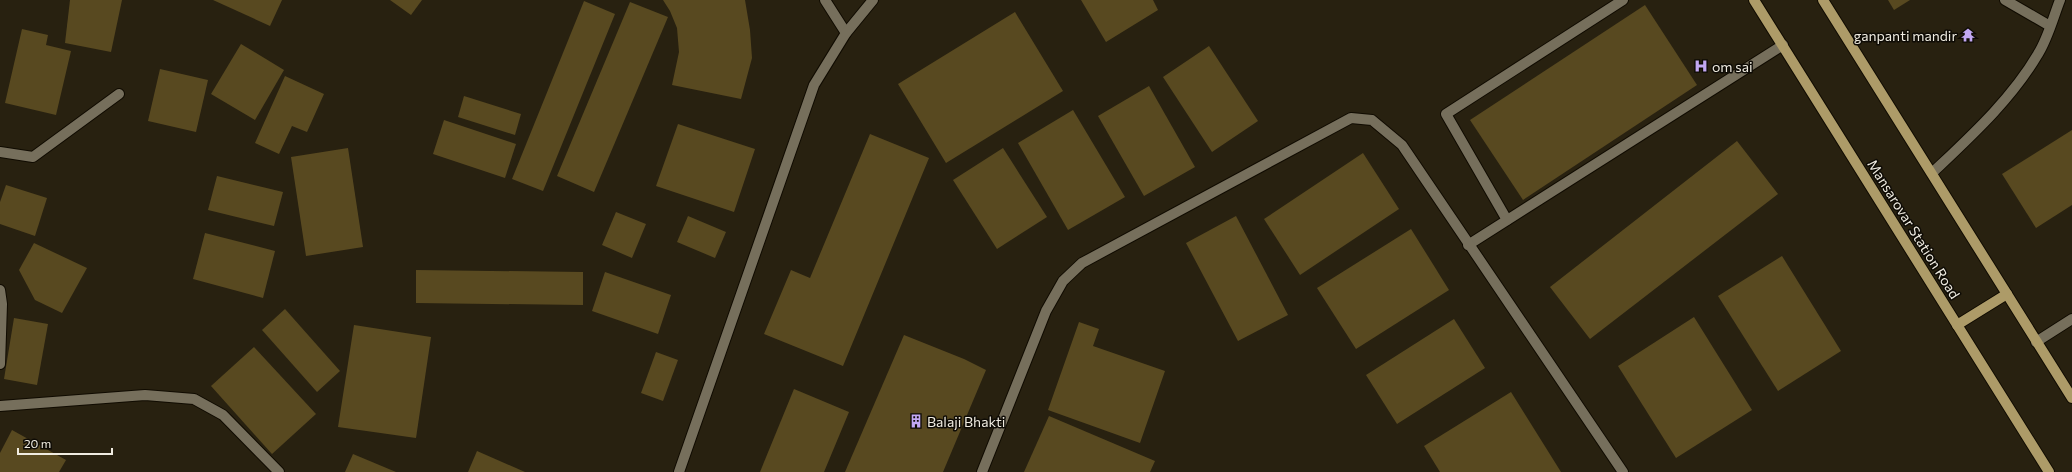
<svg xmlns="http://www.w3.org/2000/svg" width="2072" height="472" viewBox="0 0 2072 472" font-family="Commissioner,sans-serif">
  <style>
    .building { fill: #584920 }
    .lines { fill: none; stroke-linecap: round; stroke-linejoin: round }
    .minor-casing { stroke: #100b00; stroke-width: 12 }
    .major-casing { stroke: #100b00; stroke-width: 12 }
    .minor { stroke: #766f5c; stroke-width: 10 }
    .major { stroke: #ad9b68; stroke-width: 10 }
    .labels { text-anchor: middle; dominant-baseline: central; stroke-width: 3; stroke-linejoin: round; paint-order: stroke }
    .poi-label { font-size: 14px; fill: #f0ece1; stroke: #0e0b05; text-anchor: start }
    .street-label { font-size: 14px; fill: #f0ece1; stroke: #0e0b05 }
  </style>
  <rect width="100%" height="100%" fill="#282110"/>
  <!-- building -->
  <g class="building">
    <polygon points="70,0 122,0 111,52 65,43"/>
    <polygon points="213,0 282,0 270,26"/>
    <polygon points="390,0 422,0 411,15"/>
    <polygon points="663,0 745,0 750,30 752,58 741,99 672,85 679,52 677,28 670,11"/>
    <polygon points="1081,0 1153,0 1158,10 1106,42"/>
    <polygon points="1888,0 1910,0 1894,10"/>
    <polygon points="584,1 615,14 543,191 512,179"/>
    <polygon points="630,2 668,17 594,192 557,176"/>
    <polygon points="1645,5 1697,85 1523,200 1470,120"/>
    <polygon points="1015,12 1063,91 946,163 898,84"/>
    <polygon points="22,29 48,35 46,45 71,51 56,115 5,103"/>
    <polygon points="241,44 284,70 255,120 211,94"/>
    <polygon points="1209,46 1258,121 1212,152 1163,77"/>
    <polygon points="160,69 208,80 196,132 148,121"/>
    <polygon points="285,76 324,94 307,132 292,126 279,154 255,143"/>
    <polygon points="1149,86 1195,167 1144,196 1098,116"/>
    <polygon points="464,96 521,114 515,135 458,117"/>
    <polygon points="1073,110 1125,197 1068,230 1018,143"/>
    <polygon points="444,120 516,144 505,178 433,154"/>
    <polygon points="678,124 755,149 734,212 656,186"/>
    <polygon points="2072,130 2072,205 2036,228 2002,174"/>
    <polygon points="870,134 929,158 843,366 764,334 791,270 810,278"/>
    <polygon points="1737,141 1778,194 1590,339 1550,287"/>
    <polygon points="348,148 363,247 306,256 291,157"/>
    <polygon points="1003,148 1047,217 997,249 953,180"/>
    <polygon points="1363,153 1399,209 1300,275 1264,219"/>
    <polygon points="217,176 283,192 274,226 208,210"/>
    <polygon points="6,185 47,198 35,236 0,224 0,202"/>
    <polygon points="616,212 646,224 632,258 602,245"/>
    <polygon points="688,216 726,232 715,258 677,242"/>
    <polygon points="1236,216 1288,315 1238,341 1186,243"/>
    <polygon points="1411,229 1449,290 1356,349 1317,288"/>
    <polygon points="205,233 275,251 263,298 193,279"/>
    <polygon points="34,243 87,268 62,313 35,300 19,270"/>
    <polygon points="1782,256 1841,351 1778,391 1718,296"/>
    <polygon points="416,270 583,272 583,305 416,303"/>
    <polygon points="605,272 671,295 658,334 592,311"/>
    <polygon points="285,309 340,371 317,392 262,330"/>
    <polygon points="1694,317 1752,410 1676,458 1618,366"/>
    <polygon points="14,318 48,324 37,385 4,379"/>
    <polygon points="1454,319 1485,368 1397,424 1366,375"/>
    <polygon points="1079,322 1099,329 1093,346 1165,371 1140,443 1048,410"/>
    <polygon points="354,325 431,337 416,438 338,427"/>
    <polygon points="904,335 964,359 986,370 943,472 845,472"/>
    <polygon points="254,347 316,414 272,454 211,386"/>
    <polygon points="656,352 678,360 663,401 641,393"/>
    <polygon points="794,389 849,412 824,472 760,472"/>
    <polygon points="1511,392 1561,472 1440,472 1424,446"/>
    <polygon points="1049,416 1155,461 1150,472 1024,472"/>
    <polygon points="12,430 66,460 59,472 0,472 0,453"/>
    <polygon points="477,451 525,472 468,472"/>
    <polygon points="353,454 396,472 345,472"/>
  </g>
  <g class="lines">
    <!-- minor casing -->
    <g class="minor-casing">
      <g id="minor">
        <polyline points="825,0 846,33"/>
        <polyline points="2005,0 2050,26"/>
        <polyline points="0,152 33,157 119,94"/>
        <path d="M 1932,173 C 1970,137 2011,100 2038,54 C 2048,38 2053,18 2060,0"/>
        <polyline points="1507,220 1446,114 1623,0"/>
        <polyline points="1468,245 1783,45"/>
        <polyline points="0,290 2,304 0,364"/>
        <polyline points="2036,342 2072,319"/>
        <polyline points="0,406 145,395 194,399 223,415 279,472"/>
        <polyline points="679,472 814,85 846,33 873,0"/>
        <polyline points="982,472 1046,311 1063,281 1082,263 1351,118 1372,120 1402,145 1623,472"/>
      </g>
    </g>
    <!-- major casing -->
    <g class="major-casing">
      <g id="major">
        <polyline points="1754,0 2049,472"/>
        <polyline points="1823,0 2072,398"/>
        <polyline points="1957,325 2007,294"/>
      </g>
    </g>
    <!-- minor -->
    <use href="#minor" class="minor"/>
    <!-- major -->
    <use href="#major" class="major"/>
  </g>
  <!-- icons -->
  <defs>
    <g id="temple-bare" transform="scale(1.08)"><path d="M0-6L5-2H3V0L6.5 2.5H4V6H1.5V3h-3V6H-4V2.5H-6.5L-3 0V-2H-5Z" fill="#c2a8f2" stroke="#0e0b05" stroke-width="2.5" paint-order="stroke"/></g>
    <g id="hospital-bare" transform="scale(1.08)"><path d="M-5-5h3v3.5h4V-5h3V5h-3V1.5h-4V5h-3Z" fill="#c2a8f2" stroke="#0e0b05" stroke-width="2.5" paint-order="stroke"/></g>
    <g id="building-bare" transform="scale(1.08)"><path d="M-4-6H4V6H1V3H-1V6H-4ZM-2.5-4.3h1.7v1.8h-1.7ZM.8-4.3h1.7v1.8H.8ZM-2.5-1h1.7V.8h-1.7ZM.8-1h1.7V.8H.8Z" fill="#c2a8f2" stroke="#0e0b05" stroke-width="2.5" paint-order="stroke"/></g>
  </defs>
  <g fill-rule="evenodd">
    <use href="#temple-bare" x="1968" y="35"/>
    <use href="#hospital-bare" x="1701" y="66"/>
    <use href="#building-bare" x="916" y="421"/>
  </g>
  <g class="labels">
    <!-- poi labels -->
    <g class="poi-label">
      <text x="1957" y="35" text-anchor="end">ganpanti mandir</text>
      <text x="1712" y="66">om sai</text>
      <text x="927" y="421">Balaji Bhakti</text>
    </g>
    <!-- street labels -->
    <g class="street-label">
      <text transform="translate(1914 229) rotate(58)">Mansarovar Station Road</text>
    </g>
  </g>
  <!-- scale -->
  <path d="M18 448v6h94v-6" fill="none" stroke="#f0ece1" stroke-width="2"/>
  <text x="24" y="448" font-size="12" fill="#f0ece1" stroke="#0e0b05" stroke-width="3" paint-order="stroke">20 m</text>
</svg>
